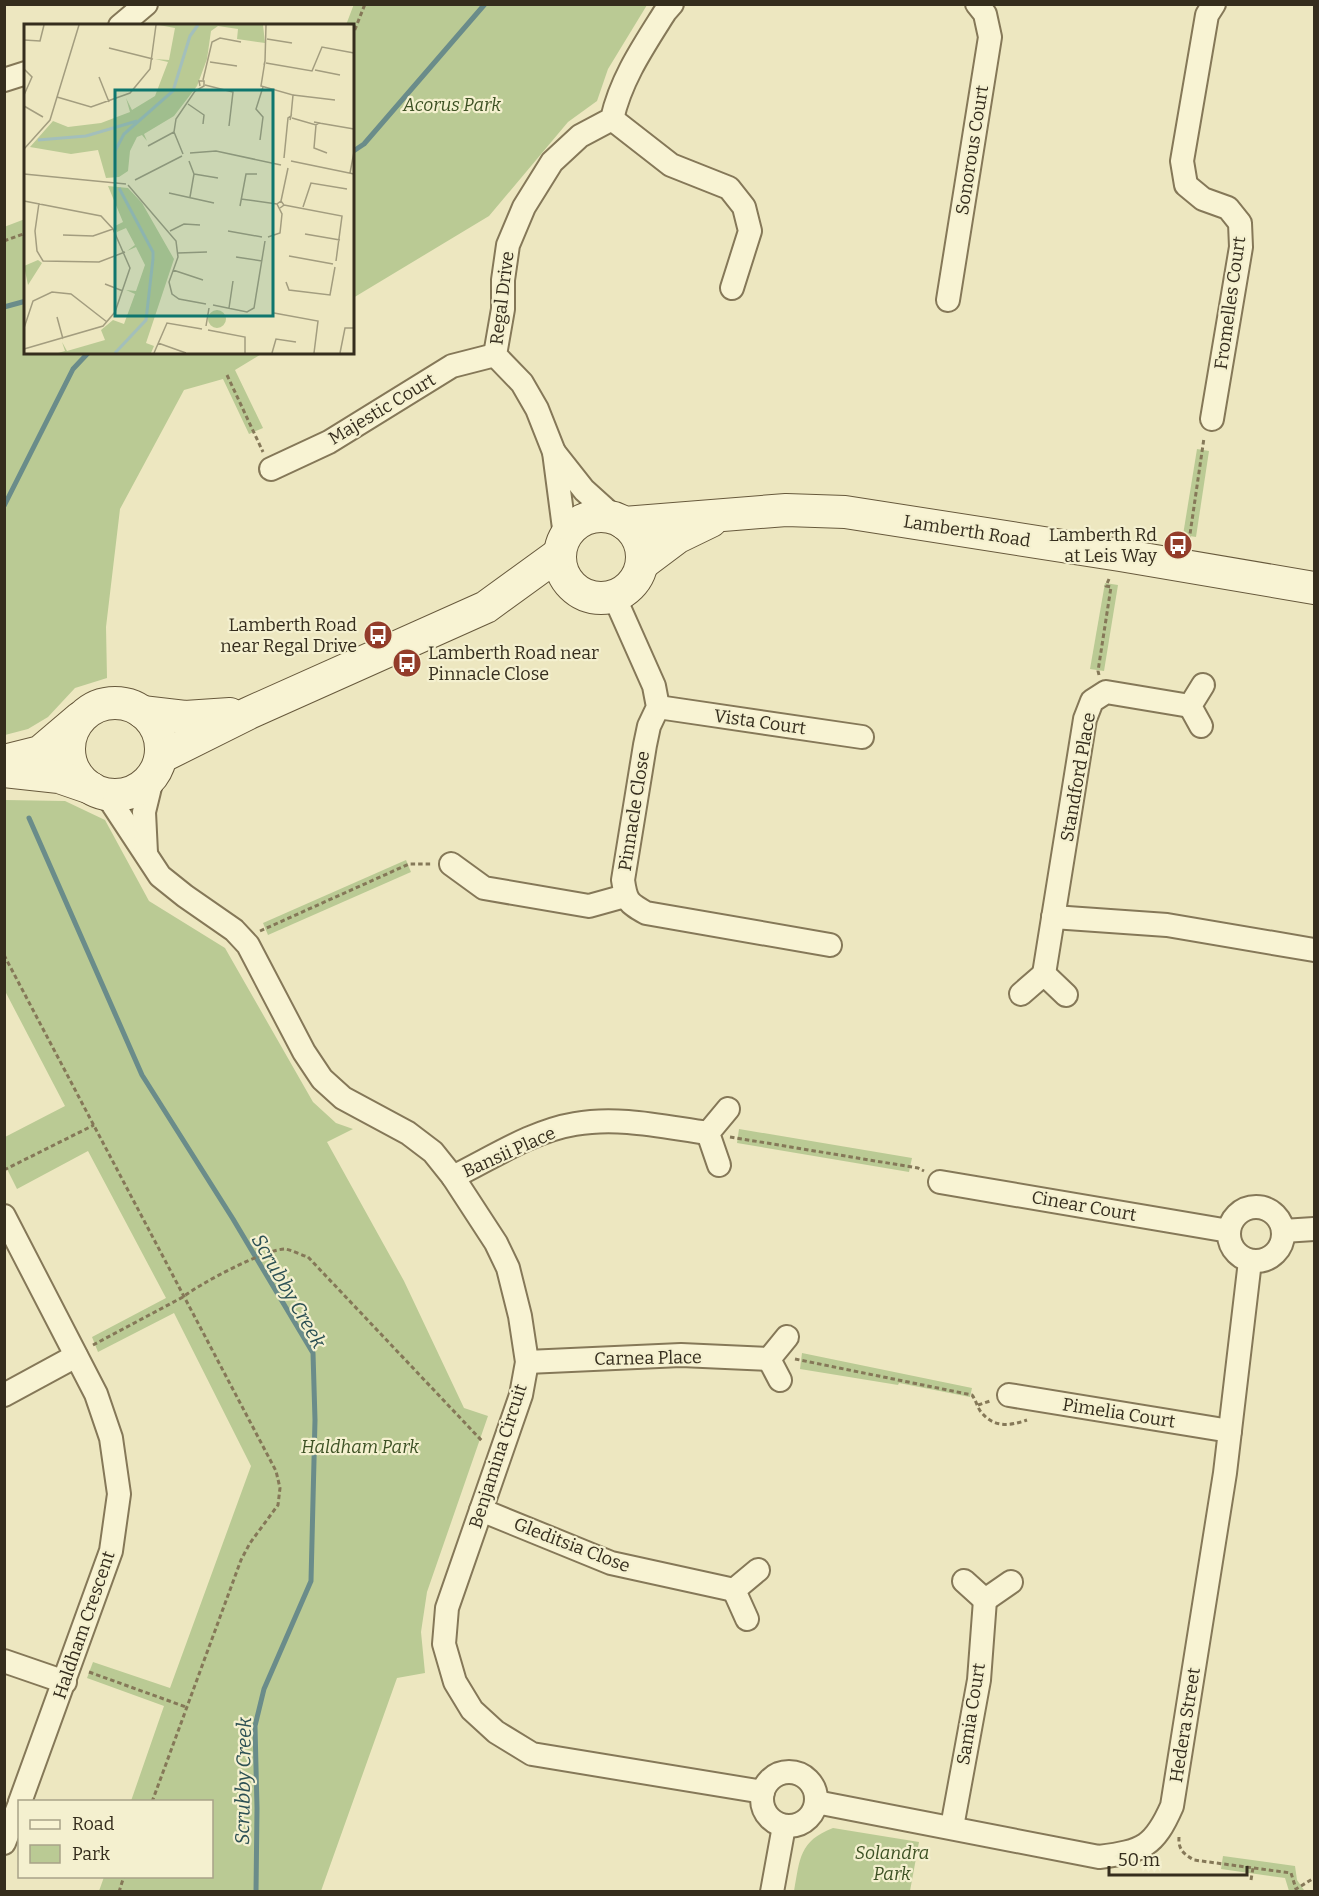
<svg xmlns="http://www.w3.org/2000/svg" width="1319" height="1896" viewBox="0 0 1319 1896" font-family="Bitter,serif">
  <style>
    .green { fill: #baca94 }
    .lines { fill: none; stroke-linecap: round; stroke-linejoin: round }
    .stream { stroke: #6a8c8a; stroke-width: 5 }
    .street-casing { stroke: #857858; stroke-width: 26 }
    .secondary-casing { stroke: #67593c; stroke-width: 34 }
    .path { stroke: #857858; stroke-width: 3; stroke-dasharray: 4.5 3; stroke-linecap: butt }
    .street { stroke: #f8f3d3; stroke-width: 22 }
    .secondary { stroke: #f8f3d3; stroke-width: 32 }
    .labels { text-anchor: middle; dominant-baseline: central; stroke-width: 4.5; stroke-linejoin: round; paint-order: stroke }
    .park-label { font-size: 18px; font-style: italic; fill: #3d5124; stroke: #f4f0cf }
    .street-label { font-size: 18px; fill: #352d1d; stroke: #f4f0cf }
    .poi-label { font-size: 18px; fill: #352d1d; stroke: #f4f0cf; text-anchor: end }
    .water-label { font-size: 20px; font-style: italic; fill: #2c5054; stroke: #f4f0cf }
    .inset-river { fill: none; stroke: #a3bfbb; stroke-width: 3 }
    .inset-road { fill: none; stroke: #a39d7f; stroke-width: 1.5 }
    .view { fill: #0f766e; fill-opacity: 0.15; stroke: #0f766e; stroke-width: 3 }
    .inset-edge { fill: none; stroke: #352d1d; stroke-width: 3 }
  </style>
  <rect width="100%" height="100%" fill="#ede7c0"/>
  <!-- green -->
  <g class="green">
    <polygon points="354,4 647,4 647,5 608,69 597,101 568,122 489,216 353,298 352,26 346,25"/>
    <polygon points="25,219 26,352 263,353 235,370 263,428 249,434 223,379 184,390 120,509 106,627 107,678 75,688 48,717 28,729 5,735 4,227"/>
    <polygon points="1197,449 1209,451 1196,537 1183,535"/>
    <polygon points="1105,583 1118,585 1104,671 1090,669"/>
    <polygon points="5,800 65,801 105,820 149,901 225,948 313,1102 336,1123 353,1129 327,1142 404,1281 464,1408 488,1416 427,1592 421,1632 425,1673 397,1678 321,1891 99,1891 104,1877 212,1876 212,1802 131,1801 164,1706 87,1678 93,1662 170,1688 251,1466 174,1313 98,1352 92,1337 166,1298 88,1151 17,1189 5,1165 5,1137 65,1106 5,991"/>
    <polygon points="406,860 411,872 268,935 263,923"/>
    <polygon points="739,1129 912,1158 909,1172 737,1143"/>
    <polygon points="802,1353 972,1388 970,1397 899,1383 898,1385 800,1369"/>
    <path d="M 833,1828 L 919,1842 L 910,1891 L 794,1891 C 800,1859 799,1841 833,1828 Z"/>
    <polygon points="1223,1856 1295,1866 1297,1880 1304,1890 1289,1891 1285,1878 1221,1869"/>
  </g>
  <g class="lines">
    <!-- stream -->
    <g class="stream">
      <polyline points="352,152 364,144 485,4"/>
      <polyline points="4,307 26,301"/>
      <polyline points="4,506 73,369 89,352"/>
      <polyline points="29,818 142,1075 233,1219 313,1353 315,1420 311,1581 264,1689 255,1726 257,1808 256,1892"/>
    </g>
    <!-- street casing -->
    <g class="street-casing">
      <g id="street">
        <polyline points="120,26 146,4"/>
        <polyline points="4,80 26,73"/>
        <polyline points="612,119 671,165 729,188 744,207 750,231 732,288"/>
        <polyline points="948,300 990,37 985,14 977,4"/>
        <polyline points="1212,419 1241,247 1240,223 1228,208 1203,199 1186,185 1182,161 1207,15 1214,4"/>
        <polyline points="554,452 584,490 615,518"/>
        <polyline points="271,469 329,442 452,366 495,355"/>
        <path d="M 565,536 L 554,452 L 537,409 L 522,383 L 495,355 L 503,309 L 503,280 L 508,245 L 524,207 L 552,162 L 580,136 L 612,119 C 621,79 643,47 665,12 L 672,4"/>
        <path d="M 614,596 L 654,686 L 658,707 L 649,726 L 645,745 L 623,880 C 626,901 628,903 646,913 L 830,945"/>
        <polyline points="658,707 862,737"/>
        <polyline points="1201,726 1190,706 1203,685"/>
        <polyline points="106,794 160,876 185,896 234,930 248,945 304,1052 322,1079 343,1098 408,1133 433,1152 453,1177 496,1243 508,1268 520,1316 527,1362 521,1395 447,1608 444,1644 455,1682 472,1710 496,1732 532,1754 763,1792"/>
        <polyline points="146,853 144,812 153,775"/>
        <polyline points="451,864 484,888 589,906 625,896"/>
        <polyline points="1053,917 1167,925 1314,950"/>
        <polyline points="1044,974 1085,719 1092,701 1106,692 1190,706"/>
        <polyline points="1021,994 1044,974 1066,995"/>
        <polyline points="719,1165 708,1133 728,1109"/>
        <path d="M 453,1177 C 492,1158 532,1131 575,1124 C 619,1116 664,1127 708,1133"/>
        <polyline points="940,1182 1229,1231"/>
        <circle cx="1256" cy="1234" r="27"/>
        <polyline points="4,1216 96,1394 111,1438 119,1494 111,1551 20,1802"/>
        <polyline points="1283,1231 1314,1229"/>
        <polyline points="527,1362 681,1355 769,1359"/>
        <polyline points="780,1380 769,1359 787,1337"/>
        <polyline points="4,1395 76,1356"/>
        <polyline points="1009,1395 1230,1431"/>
        <polyline points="481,1510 611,1563 734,1590"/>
        <polyline points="964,1581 985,1600 1011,1582"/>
        <polyline points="747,1619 734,1590 758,1570"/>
        <polyline points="4,1661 65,1682"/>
        <circle cx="789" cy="1799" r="27"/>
        <path d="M 816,1802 L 1099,1857 C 1143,1851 1154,1847 1172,1806 L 1225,1473 L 1250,1261"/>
        <polyline points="952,1827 979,1680 985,1600"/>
        <polyline points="4,1843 20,1803"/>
        <polyline points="772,1892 784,1826"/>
      </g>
    </g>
    <!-- secondary casing -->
    <g class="secondary-casing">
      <g id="secondary">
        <circle cx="601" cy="557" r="41"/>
        <polyline points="624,523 786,510 845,512 1120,555 1314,588"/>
        <polyline points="642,564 678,537 711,521"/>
        <circle cx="115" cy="749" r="46"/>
        <polyline points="142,712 185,717 230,714"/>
        <polyline points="161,757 249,713 486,607 559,554"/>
        <polyline points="4,761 40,752 80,718"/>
        <polyline points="4,771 59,777 91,788"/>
      </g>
    </g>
    <!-- path -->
    <g class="path">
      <polyline points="352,37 365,4"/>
      <polyline points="4,241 26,233"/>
      <polyline points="227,375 263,452"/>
      <polyline points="1189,541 1204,438"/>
      <polyline points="1099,675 1098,671 1111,587 1106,586 1109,579"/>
      <polyline points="260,931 409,864 431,864"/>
      <polyline points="4,955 276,1471 280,1488 278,1505 250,1543 241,1560 152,1802"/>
      <polyline points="730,1137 918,1168 924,1171"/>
      <polyline points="4,1170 94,1125"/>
      <path d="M 93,1345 L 183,1297 C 199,1284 265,1249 285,1249 C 292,1250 301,1255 308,1257 L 483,1442"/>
      <path d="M 795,1359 L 972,1395 C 976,1400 977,1407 981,1412 C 994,1428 1010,1426 1027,1420"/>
      <polyline points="978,1405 990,1401"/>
      <polyline points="89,1672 186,1707"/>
      <path d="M 1179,1837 C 1178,1850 1184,1854 1194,1860 L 1291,1873 L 1296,1889 L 1314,1878"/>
      <polyline points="1251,1880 1253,1868"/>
      <polyline points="119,1892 124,1876"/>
    </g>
    <!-- street -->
    <use href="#street" class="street"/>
    <!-- secondary -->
    <use href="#secondary" class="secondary"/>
  </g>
  <!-- icons -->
  <defs>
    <g id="bus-disc" transform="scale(1.5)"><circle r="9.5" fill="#933c2a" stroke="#f4f0cf"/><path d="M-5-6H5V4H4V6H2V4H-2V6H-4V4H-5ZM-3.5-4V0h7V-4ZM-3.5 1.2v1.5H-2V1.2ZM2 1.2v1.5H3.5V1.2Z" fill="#fff"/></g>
  </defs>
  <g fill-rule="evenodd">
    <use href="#bus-disc" x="1178" y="545"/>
    <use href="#bus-disc" x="378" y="635"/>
    <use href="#bus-disc" x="407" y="663"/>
  </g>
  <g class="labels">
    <!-- park labels -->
    <g class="park-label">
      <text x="452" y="105">Acorus Park</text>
      <text x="360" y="1447">Haldham Park</text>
      <text x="892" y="1853">Solandra<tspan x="892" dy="21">Park</tspan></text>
    </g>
    <!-- street labels -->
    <g class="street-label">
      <text transform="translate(972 150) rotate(-81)">Sonorous Court</text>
      <text transform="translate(502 298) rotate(-83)">Regal Drive</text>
      <text transform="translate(1230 303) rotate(-82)">Fromelles Court</text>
      <text transform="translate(382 409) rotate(-31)">Majestic Court</text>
      <text transform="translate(967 531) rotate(9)">Lamberth Road</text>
      <text transform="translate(760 722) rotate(8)">Vista Court</text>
      <text transform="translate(1078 777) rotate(-80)">Standford Place</text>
      <text transform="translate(634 811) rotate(-81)">Pinnacle Close</text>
      <text transform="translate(509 1152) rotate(-24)">Bansii Place</text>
      <text transform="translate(1084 1206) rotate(10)">Cinear Court</text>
      <text transform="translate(648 1358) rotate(-1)">Carnea Place</text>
      <text transform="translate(1119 1413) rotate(9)">Pimelia Court</text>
      <text transform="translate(498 1456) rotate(-72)">Benjamina Circuit</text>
      <text transform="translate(572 1545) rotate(21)">Gleditsia Close</text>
      <text transform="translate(84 1625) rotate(-71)">Haldham Crescent</text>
      <text transform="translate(971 1714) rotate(-81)">Samia Court</text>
      <text transform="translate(1185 1725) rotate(-81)">Hedera Street</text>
    </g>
    <!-- poi labels -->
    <g class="poi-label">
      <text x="1157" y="535">Lamberth Rd<tspan x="1157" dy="21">at Leis Way</tspan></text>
      <text x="357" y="625">Lamberth Road<tspan x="357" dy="21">near Regal Drive</tspan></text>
      <text x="428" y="653" text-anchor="start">Lamberth Road near<tspan x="428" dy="21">Pinnacle Close</tspan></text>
    </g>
    <!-- water labels -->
    <g class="water-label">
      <text transform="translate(289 1291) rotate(60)">Scrubby Creek</text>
      <text transform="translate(243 1781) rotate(-89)">Scrubby Creek</text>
    </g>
  </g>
  <!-- overview -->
  <g transform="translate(24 24)">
    <rect width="330" height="330" fill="#ede7c0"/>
    <path d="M 135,1 L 239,1 L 241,19 L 213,15 L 214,5 L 194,2 L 187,7 L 183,35 L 173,62 L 150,92 L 120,110 L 123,117 L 118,111 L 113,113 L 106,127 L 104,147 L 95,153 L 82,154 L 74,126 L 47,130 L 6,123 L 29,97 L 44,103 L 77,99 L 106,88 L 102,74 L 108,86 L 131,72 L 144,38 L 131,35 L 145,36 L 151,4 ZM 84,162 L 104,164 L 118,179 L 150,235 L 122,319 L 130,322 L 127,329 L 34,329 L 41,327 L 38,318 L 43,327 L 81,316 L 77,306 L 89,296 L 100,300 L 111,270 L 102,266 L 112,267 L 121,241 L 112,223 L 103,227 L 111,221 L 102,204 L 93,208 L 91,202 L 99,198 ZM 14,236 L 18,239 L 4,261 L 0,242 ZM184 295a9 9 0 1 1 18 0a9 9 0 1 1-18 0Z" fill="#baca94"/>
    <path class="inset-river" d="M 14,116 L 62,112 L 113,97M 91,153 L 91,127 L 100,110 L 149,67 L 166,12 L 174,1M 91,329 L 122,296 L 129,235 L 129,228 L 95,164"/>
    <path class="inset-road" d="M 243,15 L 268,19M 0,16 L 16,17 L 20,1M 85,24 L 129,35M 241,37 L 242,1M 186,38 L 213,42M 242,39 L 288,47 L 298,23 L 330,29M 240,41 L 241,37 L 237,62 L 269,71 L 267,92M 0,45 L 8,53 L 0,71M 291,46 L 316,51M 75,53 L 85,78M 179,56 L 188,18 L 196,14 L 217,18M 181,61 L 209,68 L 205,102M 269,71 L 311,76M 33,73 L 67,83 L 106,69 L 126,45 L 132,1M 164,80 L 180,91 L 179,100M 0,82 L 19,93M 268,94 L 292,101 L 295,99 L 290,98M 295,99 L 330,105M 292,101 L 290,124 L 303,129M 236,116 L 239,93 L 232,85 L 239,63M 124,122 L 150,108M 0,125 L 26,96 L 55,1M 166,129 L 192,127 L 257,141M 159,130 L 150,108 L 152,95 L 171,67 L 180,62 L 180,57 L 175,57 L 176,62M 260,134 L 264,94 L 267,92 L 266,96M 165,137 L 170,150 L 166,173M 267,137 L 330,150M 326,149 L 330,128M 0,150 L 102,160M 170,150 L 194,154M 111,156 L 158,132M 104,161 L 152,217 L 154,233 L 145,258 L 148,270 L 155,275 L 182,280M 145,169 L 190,179M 217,175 L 253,180M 0,177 L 77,192 L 89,205 L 106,244 L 91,288 L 79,302 L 0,325M 257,177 L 264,144M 15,179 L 11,207 L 13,227 L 19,237 L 75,238 L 101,228M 260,181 L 318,192 L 312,237M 216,182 L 222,150 L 233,150M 279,183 L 287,159 L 323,165M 146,207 L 160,200 L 176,201M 204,207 L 238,213M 281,210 L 316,216M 39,211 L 69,212 L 89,205M 244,213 L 256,209 L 258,190 L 253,180 L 257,177 L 260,181 L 256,184M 154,229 L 183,228M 265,232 L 309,240M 212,233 L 238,237M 149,246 L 179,256M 262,258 L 265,266 L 306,271 L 311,243M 81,260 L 99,267M 189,281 L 223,288 L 230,284 L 241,217M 205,284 L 209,257M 250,289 L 294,297 L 290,329M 33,293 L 39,315M 182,302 L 185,284M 0,304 L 9,277 L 28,268 L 47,270 L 83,298M 184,306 L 221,313 L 221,329M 134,319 L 162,329M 130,329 L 143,299 L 178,305M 248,329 L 252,315 L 272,318M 316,329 L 321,304 L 330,304"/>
    <path class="view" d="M 91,66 L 249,66 L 249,292 L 91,292 Z"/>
    <rect width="330" height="330" class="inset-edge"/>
  </g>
  <!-- border -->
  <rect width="1319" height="1896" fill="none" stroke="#352d1d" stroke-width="12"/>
  <!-- legend -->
  <rect x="18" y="1800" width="195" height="78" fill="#f4f0cf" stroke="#a8a288" stroke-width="1.5"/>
  <rect x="30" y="1820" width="30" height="9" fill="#f8f3d3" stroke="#a8a288" stroke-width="1.5"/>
  <text x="72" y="1830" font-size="18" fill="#352d1d">Road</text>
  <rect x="30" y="1845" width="30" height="18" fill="#baca94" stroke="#a8a288" stroke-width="1.5"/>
  <text x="72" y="1860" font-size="18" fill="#352d1d">Park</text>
  <!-- scale -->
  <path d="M1109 1866v9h138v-9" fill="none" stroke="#352d1d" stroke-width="3"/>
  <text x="1118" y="1866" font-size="18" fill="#352d1d" stroke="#f4f0cf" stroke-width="4.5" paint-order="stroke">50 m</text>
</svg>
